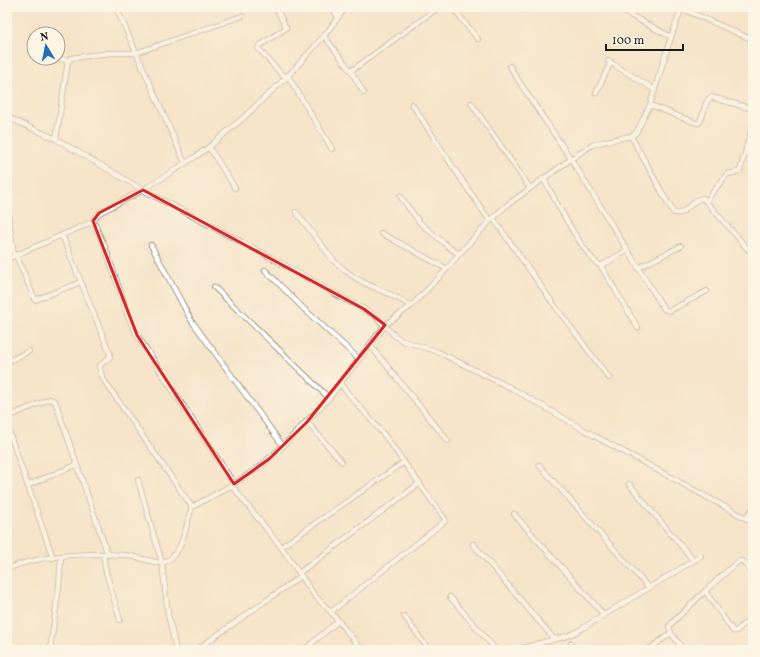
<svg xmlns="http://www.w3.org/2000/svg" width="760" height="657" viewBox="0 0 760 657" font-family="Vollkorn,serif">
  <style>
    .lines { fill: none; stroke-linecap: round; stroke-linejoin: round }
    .minor-casing { stroke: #888072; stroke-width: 6 }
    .minor { stroke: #fff; stroke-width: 4.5 }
    .marked { fill: none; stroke: #d62828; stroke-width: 3; stroke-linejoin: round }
  </style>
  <rect width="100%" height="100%" fill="#fcf5e5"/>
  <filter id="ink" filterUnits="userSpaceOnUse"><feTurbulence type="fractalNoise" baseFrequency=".025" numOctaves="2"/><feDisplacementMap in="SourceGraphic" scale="8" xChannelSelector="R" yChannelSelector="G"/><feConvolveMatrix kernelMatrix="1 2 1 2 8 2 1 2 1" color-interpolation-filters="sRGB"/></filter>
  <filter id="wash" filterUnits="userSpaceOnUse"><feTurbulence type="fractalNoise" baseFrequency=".012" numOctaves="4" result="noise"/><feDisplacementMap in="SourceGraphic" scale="16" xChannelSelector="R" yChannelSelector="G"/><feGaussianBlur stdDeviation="0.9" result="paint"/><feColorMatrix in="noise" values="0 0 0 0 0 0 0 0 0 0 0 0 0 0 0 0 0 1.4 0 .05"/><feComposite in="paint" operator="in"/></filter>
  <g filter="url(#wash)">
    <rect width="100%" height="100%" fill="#f5e4c9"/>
  </g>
  <g filter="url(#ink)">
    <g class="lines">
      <!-- minor casing -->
      <g class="minor-casing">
        <g id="minor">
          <polyline points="116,7 185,163"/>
          <polyline points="276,7 286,28 259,46 258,48 282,75 288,76 332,149"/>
          <polyline points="331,7 338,17"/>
          <polyline points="452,7 478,39"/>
          <polyline points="522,7 524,10"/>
          <polyline points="615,7 671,37"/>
          <polyline points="681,8 753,40"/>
          <polyline points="324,36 351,71 364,93"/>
          <polyline points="58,58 68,61 71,58 110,53 136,53 242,16"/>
          <polyline points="608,61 655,90"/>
          <polyline points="510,66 518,80 571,159 664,309 669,311 707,291"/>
          <polyline points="351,71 439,7"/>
          <polyline points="596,93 611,62"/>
          <polyline points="471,103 530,188"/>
          <polyline points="412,104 461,179 490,221"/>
          <path d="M 650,105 L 696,123 L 699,123 C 705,115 703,102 711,97 L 753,109"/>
          <polyline points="7,117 56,139 143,190 270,257 337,295 364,309 375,316 395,336 403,341 436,351 513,389 593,435 753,522"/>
          <polyline points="631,136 669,205 674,213 681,213 697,200 703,198 753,255"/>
          <polyline points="56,139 68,61"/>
          <polyline points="209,147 235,188"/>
          <path d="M 543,178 C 554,197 584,257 601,266 L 627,250"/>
          <polyline points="400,196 420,223 450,248 459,254"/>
          <polyline points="707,200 727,174 737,172 740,171 753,124"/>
          <polyline points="7,204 14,256"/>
          <path d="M 296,212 L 334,261 C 342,268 351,276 361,281 C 378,290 395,295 411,306"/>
          <polyline points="493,218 555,306 609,378"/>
          <polyline points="93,221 105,247 129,318 137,335 234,484"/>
          <polyline points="381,233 447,269"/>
          <polyline points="62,235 110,354 110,357 99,366 103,379 192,507"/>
          <polyline points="151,245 191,320 283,446"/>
          <polyline points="16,255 35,300 81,282"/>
          <polyline points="7,259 92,222 99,213 143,190 195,157 209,147 243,118 288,76 324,36 346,7"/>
          <polyline points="601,266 638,328"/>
          <polyline points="638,268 681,246"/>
          <polyline points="265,270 303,308 359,359"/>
          <polyline points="214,287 329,398"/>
          <polyline points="370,345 448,441"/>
          <polyline points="7,362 29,351"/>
          <polyline points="7,417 50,399 55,401 108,555"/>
          <polyline points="307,422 342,462"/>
          <polyline points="7,426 53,558"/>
          <polyline points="539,465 649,588"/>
          <polyline points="138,480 162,563 168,614 176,650"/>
          <polyline points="629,484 694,561"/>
          <polyline points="28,485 76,465"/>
          <polyline points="232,486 281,547 315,596 331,612 362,650"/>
          <polyline points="514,514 604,615"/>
          <polyline points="745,518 753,509"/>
          <polyline points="473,544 554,639"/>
          <polyline points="281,547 404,462"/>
          <polyline points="103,554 106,572 120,620"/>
          <path d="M 7,569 C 39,555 88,552 123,555 C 136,556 149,562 162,563 C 184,556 185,526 192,507 L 234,484 L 260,467 L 283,446 L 329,398 L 385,325 L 411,306 L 447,269 L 459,254 L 490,221 L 507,205 L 571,159 L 592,145 L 602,142 L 631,136 L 636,133 L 650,105 L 671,37 L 682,7"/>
          <polyline points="299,573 420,483"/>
          <polyline points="705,591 733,631 736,631 753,616"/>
          <polyline points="450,597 496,650"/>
          <polyline points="331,612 445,521 445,519 385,436 340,384"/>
          <polyline points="404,616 429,650"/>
          <polyline points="671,633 684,650"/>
          <polyline points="571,643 574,650"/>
          <polyline points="50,650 59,586 61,557"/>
          <polyline points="196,650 301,576"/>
          <polyline points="304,650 338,621"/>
          <polyline points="515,650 570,635 578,631 701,556"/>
          <polyline points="648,650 671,633 669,626 705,591 734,565 739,561 743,561 753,575"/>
        </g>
      </g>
      <!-- minor -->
      <use href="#minor" class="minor"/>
    </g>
  </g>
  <!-- marked area -->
  <path d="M0 0H760V657H0ZM 143,190 L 364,309 L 385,325 L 307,422 L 269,459 L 234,484 L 137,335 L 93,221 L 99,213 Z" fill="#f5e4c9" fill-opacity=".55" fill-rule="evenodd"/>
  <path class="marked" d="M 143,190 L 364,309 L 385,325 L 307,422 L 269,459 L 234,484 L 137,335 L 93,221 L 99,213 Z"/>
  <!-- margin -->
  <rect width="760" height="657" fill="none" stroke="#fcf5e5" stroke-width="24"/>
  <!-- north arrow -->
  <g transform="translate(46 46) rotate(350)"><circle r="19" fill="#fcf5e5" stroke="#a29e95"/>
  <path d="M0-3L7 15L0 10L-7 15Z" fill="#1f6fb2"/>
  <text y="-6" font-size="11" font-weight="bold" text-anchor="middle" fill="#1c1c1c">N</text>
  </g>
  <!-- scale -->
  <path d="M606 44v6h77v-6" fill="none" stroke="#1c1c1c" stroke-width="2"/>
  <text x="612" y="44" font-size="12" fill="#1c1c1c" stroke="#fcf5e5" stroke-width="3" paint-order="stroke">100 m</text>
</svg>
